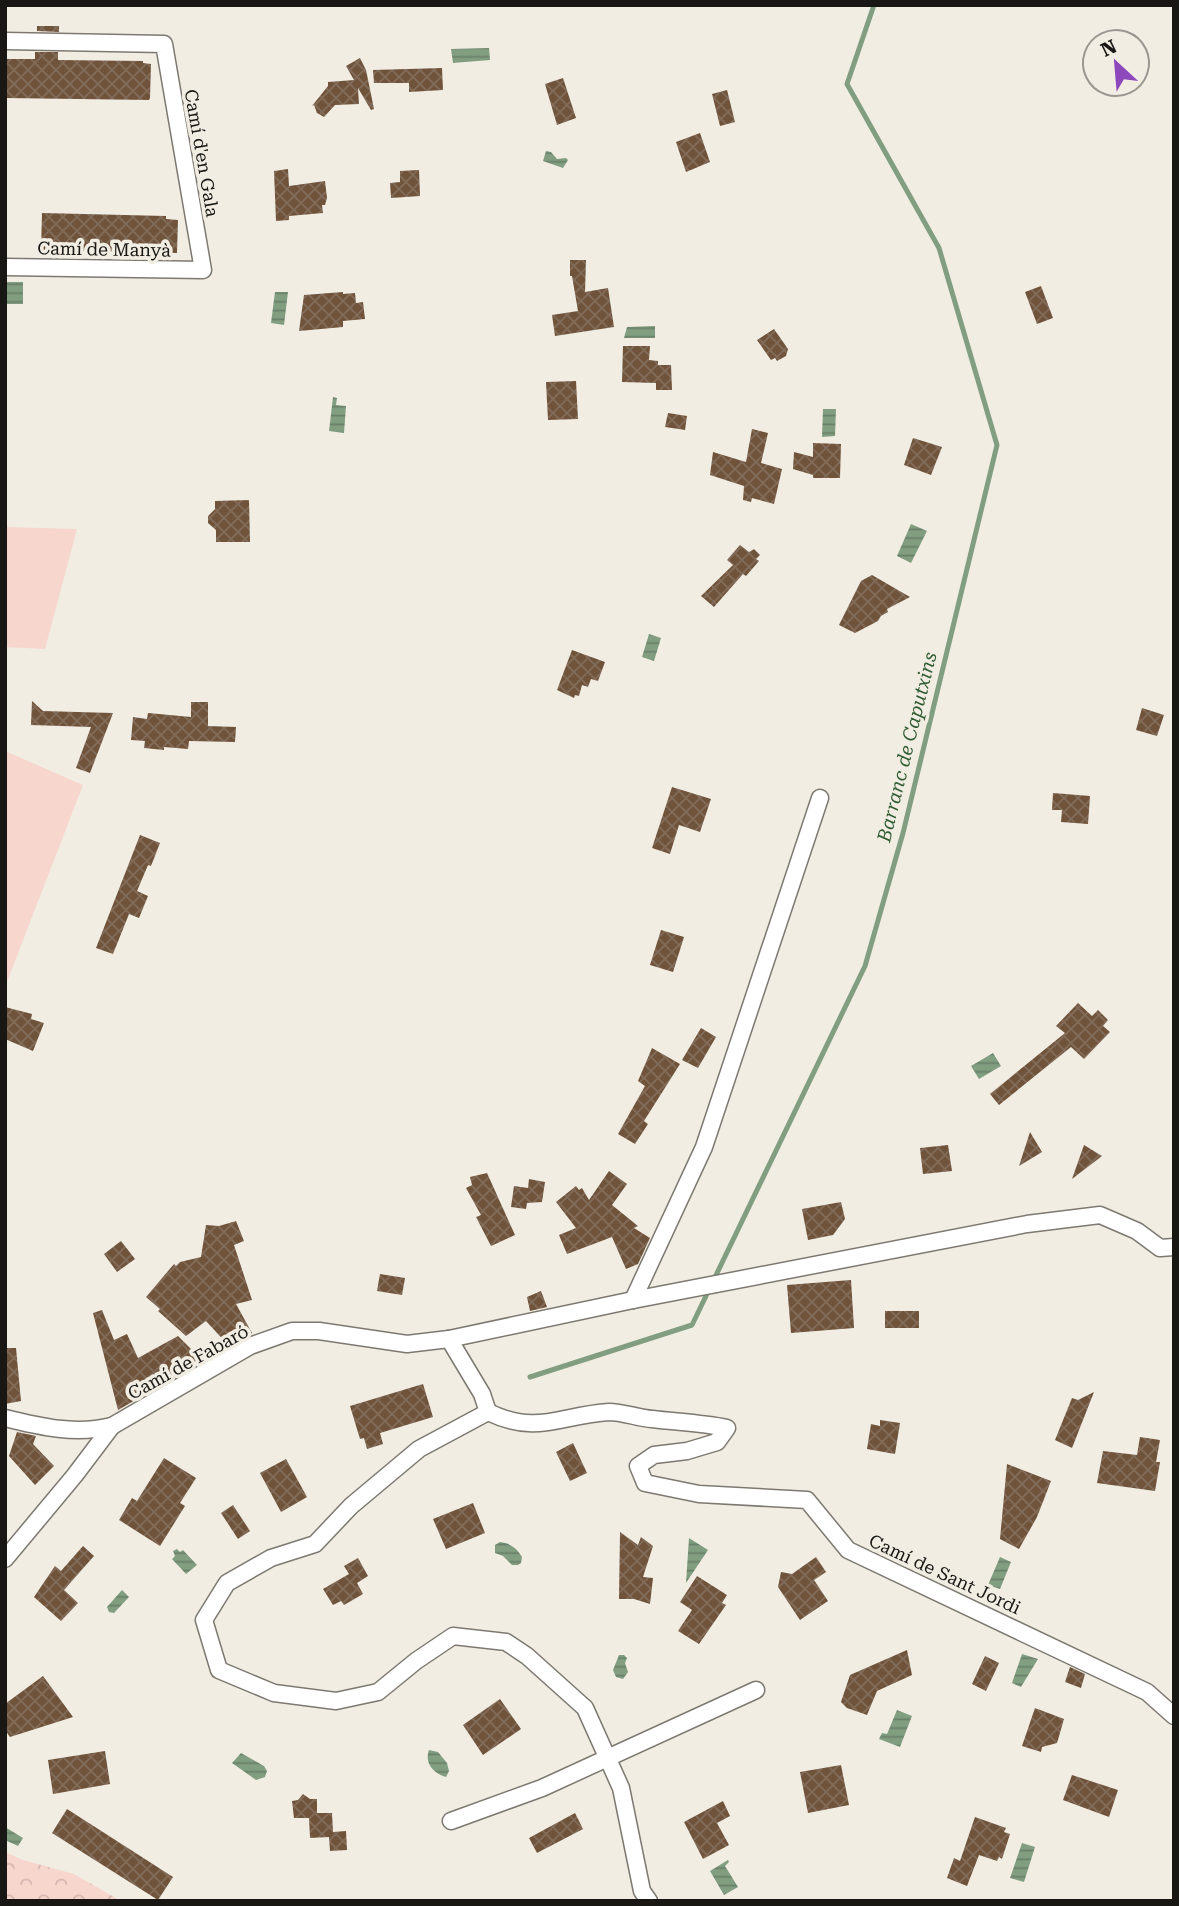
<svg xmlns="http://www.w3.org/2000/svg" width="1179" height="1906" viewBox="0 0 1179 1906" font-family="'Roboto Serif',serif">
  <style>
    .green { fill: #f7d6ce }
    .forest { fill: url(#forest-crowns) }
    .water { fill: url(#water-rules) }
    .lines { fill: none; stroke-linecap: round; stroke-linejoin: round }
    .stream { stroke: #819e81; stroke-width: 5 }
    .building { fill: url(#building-cross-hatch) }
    .street-casing { stroke: #7d7971; stroke-width: 19 }
    .street { stroke: #fff; stroke-width: 16 }
    .labels { text-anchor: middle; dominant-baseline: central; stroke-width: 7; stroke-linejoin: round; paint-order: stroke }
    .street-label { font-size: 18px; fill: #181714; stroke: #f1ede3 }
    .water-label { font-size: 19px; font-style: italic; fill: #305c32; stroke: #f1ede3 }
  </style>
  <defs>
    <pattern id="forest-crowns" width="20" height="18" patternUnits="userSpaceOnUse" patternTransform="scale(1.75)"><rect width="20" height="18" fill="#f7d6ce"/><path d="M2 6a3 3 0 1 1 6 0M12 15a3 3 0 1 1 6 0" fill="none" stroke="#d3b7b0"/></pattern>
    <pattern id="water-rules" width="6" height="5" patternUnits="userSpaceOnUse" patternTransform="scale(1.75)"><rect width="6" height="5" fill="#819e81"/><path d="M0 2.5h6" fill="none" stroke="#698068"/></pattern>
    <pattern id="building-cross-hatch" width="8" height="8" patternUnits="userSpaceOnUse" patternTransform="scale(1.75)"><rect width="8" height="8" fill="#70533b"/><path d="M0 0l8 8M0 8l8-8" fill="none" stroke="#826c5a"/></pattern>
  </defs>
  <rect width="100%" height="100%" fill="#f1ede3"/>
  <!-- green -->
  <g class="green">
    <polygon points="5,527 77,529 45,649 5,647"/>
    <polygon points="5,751 83,785 5,987"/>
  </g>
  <!-- forest -->
  <polygon class="forest" points="5,1852 23,1860 74,1874 121,1901 5,1901"/>
  <!-- water -->
  <g class="water">
    <polygon points="489,48 490,60 453,63 451,49"/>
    <polygon points="546,151 551,152 557,159 566,158 568,160 563,168 543,161"/>
    <rect x="5" y="282" width="18" height="22"/>
    <polygon points="275,292 288,292 284,325 271,323"/>
    <polygon points="655,326 655,338 624,338 627,327"/>
    <polygon points="333,397 337,398 336,405 346,406 344,433 329,431"/>
    <polygon points="823,409 836,409 835,436 822,437"/>
    <polygon points="911,524 927,531 911,563 897,556"/>
    <polygon points="649,634 661,638 654,661 642,657"/>
    <polygon points="993,1053 1001,1066 979,1079 971,1066"/>
    <polygon points="689,1538 708,1550 686,1583"/>
    <path d="M 500,1542 C 510,1543 517,1548 522,1557 L 521,1563 L 518,1565 L 512,1565 L 503,1556 L 495,1553 L 495,1545 Z"/>
    <polygon points="177,1549 180,1552 183,1550 197,1565 186,1574 172,1559 175,1556 173,1551"/>
    <polygon points="1000,1557 1011,1562 1000,1589 988,1585"/>
    <polygon points="122,1590 129,1597 114,1613 109,1612 107,1607"/>
    <polygon points="1022,1654 1038,1659 1021,1687 1012,1683"/>
    <polygon points="619,1655 624,1655 627,1658 625,1663 628,1672 623,1679 616,1677 613,1670"/>
    <polygon points="897,1710 912,1716 900,1747 879,1739 882,1733 887,1734"/>
    <path d="M 429,1750 L 438,1752 L 447,1763 L 449,1771 L 446,1777 C 434,1774 424,1763 429,1750 Z"/>
    <polygon points="241,1753 264,1766 267,1771 265,1777 256,1780 232,1763"/>
    <polygon points="5,1827 23,1838 18,1846 5,1840"/>
    <polygon points="1022,1843 1035,1847 1024,1882 1010,1878"/>
    <polygon points="728,1860 729,1862 725,1866 738,1887 724,1895 710,1871"/>
  </g>
  <g class="lines">
    <!-- stream -->
    <polyline class="stream" points="530,1377 692,1325 865,966 903,833 997,445 939,248 847,84 874,5"/>
  </g>
  <!-- building -->
  <g class="building">
    <polygon points="37,26 59,26 59,32 37,31"/>
    <polygon points="35,52 58,52 58,60 143,61 143,63 151,64 150,98 149,100 5,98 5,59 35,59"/>
    <polygon points="360,58 366,70 374,109 371,110 358,88 359,104 335,105 324,117 317,113 314,105 312,106 328,86 328,82 354,80 346,66"/>
    <polygon points="442,68 443,90 409,92 409,83 374,83 373,70"/>
    <polygon points="563,78 576,118 557,125 545,84"/>
    <polygon points="727,90 735,122 720,126 712,94"/>
    <polygon points="700,133 710,162 686,172 676,142"/>
    <polygon points="288,169 289,186 325,181 327,198 325,205 322,205 323,213 289,216 289,220 276,221 274,171"/>
    <polygon points="419,170 420,196 391,198 390,183 400,182 400,171"/>
    <polygon points="42,213 166,216 166,219 178,220 177,253 41,250"/>
    <polygon points="570,260 586,260 585,292 608,288 614,327 555,336 552,315 578,311 572,276 570,276"/>
    <polygon points="1041,286 1053,318 1037,324 1025,292"/>
    <polygon points="343,292 343,294 355,293 356,303 363,302 365,319 343,321 343,327 299,331 304,295"/>
    <polygon points="774,329 788,349 786,356 777,361 775,358 771,360 757,340"/>
    <polygon points="623,346 650,346 649,360 658,361 658,365 671,365 672,390 656,390 656,383 622,382"/>
    <polygon points="576,381 578,419 548,420 546,382"/>
    <polygon points="668,413 687,416 685,430 665,427"/>
    <polygon points="752,429 768,433 761,463 782,469 774,504 752,498 751,502 743,500 744,486 710,475 713,452 746,462"/>
    <polygon points="913,438 942,447 931,475 904,465"/>
    <polygon points="813,443 841,444 840,478 813,478 813,475 793,469 794,452 813,457"/>
    <polygon points="249,500 250,542 216,542 216,530 208,523 208,516 215,509 215,501"/>
    <polygon points="740,545 749,552 754,549 760,555 756,559 759,561 746,576 743,574 714,607 701,596 733,565 727,560"/>
    <polygon points="872,575 910,597 887,609 888,612 881,616 878,621 855,633 839,625 861,581"/>
    <polygon points="572,650 605,662 598,681 591,679 588,687 582,685 579,696 575,695 574,698 557,690"/>
    <polygon points="32,701 43,711 113,713 90,773 76,768 91,727 31,725"/>
    <polygon points="191,702 208,702 208,726 236,727 235,742 189,741 188,749 164,747 164,750 144,748 145,741 131,740 133,717 147,719 148,713 191,717"/>
    <polygon points="1142,708 1164,715 1157,736 1136,730"/>
    <polygon points="672,787 711,799 700,832 679,825 670,854 652,848"/>
    <polygon points="1053,793 1090,796 1088,824 1061,822 1062,810 1052,810"/>
    <polygon points="140,835 160,843 151,866 148,865 137,891 148,896 139,918 129,914 113,954 96,948"/>
    <polygon points="661,930 684,937 673,972 650,965"/>
    <polygon points="1078,1003 1092,1016 1098,1010 1108,1020 1103,1026 1110,1032 1084,1059 1071,1047 999,1105 990,1094 1065,1033 1056,1026"/>
    <polygon points="5,1007 32,1014 31,1019 44,1023 33,1051 5,1039"/>
    <polygon points="701,1028 716,1037 698,1068 682,1060"/>
    <polygon points="652,1048 680,1064 644,1121 648,1124 635,1144 618,1134 645,1086 638,1081"/>
    <polygon points="1030,1132 1042,1152 1019,1166"/>
    <polygon points="948,1145 952,1171 923,1174 920,1148"/>
    <polygon points="1084,1145 1102,1156 1072,1179"/>
    <polygon points="609,1171 627,1184 612,1205 638,1226 634,1228 650,1238 638,1264 626,1269 612,1237 567,1254 559,1235 576,1228 556,1202 576,1186 579,1190 582,1188 589,1200"/>
    <polygon points="487,1173 515,1235 491,1246 476,1217 481,1215 466,1188 472,1185 470,1177"/>
    <polygon points="529,1179 545,1182 542,1202 527,1203 526,1209 511,1207 514,1186 528,1188"/>
    <polygon points="841,1202 845,1219 833,1235 808,1240 802,1209"/>
    <polygon points="236,1221 244,1241 234,1245 252,1300 236,1304 252,1333 229,1346 206,1321 186,1336 158,1311 160,1309 146,1297 174,1264 176,1266 180,1262 201,1257 206,1225 219,1226"/>
    <polygon points="121,1241 135,1259 117,1272 104,1254"/>
    <polygon points="380,1274 405,1278 402,1295 377,1291"/>
    <polygon points="851,1280 854,1328 791,1333 787,1285"/>
    <polygon points="541,1291 547,1307 530,1311 527,1297"/>
    <polygon points="102,1310 114,1340 127,1334 138,1358 178,1336 203,1361 118,1410 93,1313"/>
    <rect x="885" y="1311" width="34" height="17"/>
    <polygon points="5,1348 16,1348 21,1401 5,1404"/>
    <polygon points="423,1384 433,1417 380,1433 383,1444 367,1449 364,1438 360,1439 350,1406"/>
    <polygon points="1094,1392 1072,1448 1055,1440 1072,1398 1078,1400"/>
    <polygon points="880,1420 900,1423 895,1454 867,1449 871,1424 880,1426"/>
    <polygon points="17,1432 36,1436 33,1444 54,1466 35,1485 9,1456"/>
    <polygon points="1140,1437 1160,1440 1156,1462 1160,1462 1155,1491 1097,1483 1103,1451 1137,1455"/>
    <polygon points="573,1443 587,1473 570,1481 556,1452"/>
    <polygon points="164,1458 196,1478 180,1503 185,1506 160,1546 119,1520 132,1498 137,1501"/>
    <polygon points="286,1459 307,1497 281,1512 260,1473"/>
    <polygon points="1007,1464 1051,1481 1037,1517 1019,1549 1000,1539"/>
    <polygon points="473,1503 485,1533 446,1549 433,1519"/>
    <polygon points="233,1505 250,1531 238,1539 221,1513"/>
    <polygon points="620,1532 638,1545 641,1537 653,1546 643,1577 653,1578 650,1604 634,1599 619,1599"/>
    <polygon points="83,1546 94,1556 64,1590 78,1603 61,1621 34,1597 55,1566 61,1571"/>
    <polygon points="816,1557 826,1572 814,1580 828,1601 800,1620 778,1587 781,1572 792,1574"/>
    <polygon points="358,1558 368,1576 357,1583 363,1594 344,1605 341,1601 333,1605 323,1589 349,1574 344,1566"/>
    <polygon points="697,1576 727,1595 722,1603 726,1605 699,1644 678,1631 692,1610 680,1602"/>
    <polygon points="907,1650 912,1675 877,1691 867,1715 847,1708 841,1702 850,1675"/>
    <polygon points="985,1656 999,1663 986,1691 972,1684"/>
    <polygon points="1070,1667 1085,1674 1081,1688 1065,1682"/>
    <polygon points="43,1676 73,1717 10,1737 5,1730 5,1704"/>
    <polygon points="500,1699 521,1729 483,1755 463,1725"/>
    <polygon points="1035,1708 1064,1719 1057,1743 1042,1747 1041,1752 1022,1746"/>
    <polygon points="105,1751 110,1784 53,1794 48,1760"/>
    <polygon points="841,1765 849,1805 808,1813 800,1772"/>
    <polygon points="1072,1775 1118,1790 1109,1817 1063,1800"/>
    <polygon points="303,1794 310,1799 317,1799 317,1813 332,1813 333,1832 346,1831 347,1850 330,1851 329,1837 310,1838 309,1818 294,1818 292,1801 298,1800"/>
    <polygon points="723,1801 730,1816 717,1823 729,1845 703,1859 684,1822"/>
    <polygon points="67,1809 173,1877 158,1900 52,1833"/>
    <polygon points="575,1813 583,1829 537,1853 529,1838"/>
    <polygon points="975,1817 1006,1828 1004,1832 1010,1834 1002,1859 999,1857 997,1861 979,1855 967,1886 947,1878 954,1858 960,1861"/>
  </g>
  <g class="lines">
    <!-- street casing -->
    <g class="street-casing">
      <g id="street">
        <polyline points="5,41 164,44 203,270 5,267"/>
        <polyline points="633,1300 704,1147 820,798"/>
        <polyline points="449,1339 482,1394 488,1412 419,1449 351,1506 315,1544 271,1558 227,1583 204,1620 219,1670 274,1693 336,1701 378,1692 416,1661 453,1636 506,1642 527,1656 585,1708 621,1788 642,1891 649,1901"/>
        <path d="M 488,1412 C 538,1436 560,1415 609,1412 C 623,1412 638,1418 652,1419 C 677,1422 702,1423 727,1428 L 717,1442 L 687,1451 L 654,1455 L 638,1466 L 645,1483 L 699,1494 L 807,1500 L 848,1550 L 1147,1692 L 1174,1716"/>
        <path d="M 5,1418 C 41,1427 76,1435 112,1426 L 250,1346 L 292,1331 L 319,1331 L 407,1344 L 449,1339 L 633,1300 L 1027,1224 L 1100,1215 L 1137,1231 L 1160,1248 L 1174,1247"/>
        <polyline points="5,1559 75,1475 112,1426"/>
        <polyline points="451,1821 542,1788 756,1690"/>
      </g>
    </g>
    <!-- street -->
    <use href="#street" class="street"/>
  </g>
  <g class="labels">
    <!-- street labels -->
    <g class="street-label">
      <text transform="translate(202 153) rotate(80)">Camí d'en Gala</text>
      <text transform="translate(104 249) rotate(1)">Camí de Manyà</text>
      <text transform="translate(188 1362) rotate(-29)">Camí de Fabaró</text>
      <text transform="translate(945 1574) rotate(25)">Camí de Sant Jordi</text>
    </g>
    <!-- water labels -->
    <g class="water-label">
      <text transform="translate(907 747) rotate(-76)">Barranc de Caputxins</text>
    </g>
  </g>
  <!-- border -->
  <rect width="1179" height="1906" fill="none" stroke="#181714" stroke-width="14"/>
  <!-- north arrow -->
  <g transform="translate(1116 63) rotate(334)"><circle r="33" fill="#f1ede3" stroke="#9a9790" stroke-width="2"/>
  <path d="M0-5L12 26L0 18L-12 26Z" fill="#8d48bc"/>
  <text y="-10" font-size="19" font-weight="bold" text-anchor="middle" fill="#181714">N</text>
  </g>
</svg>
